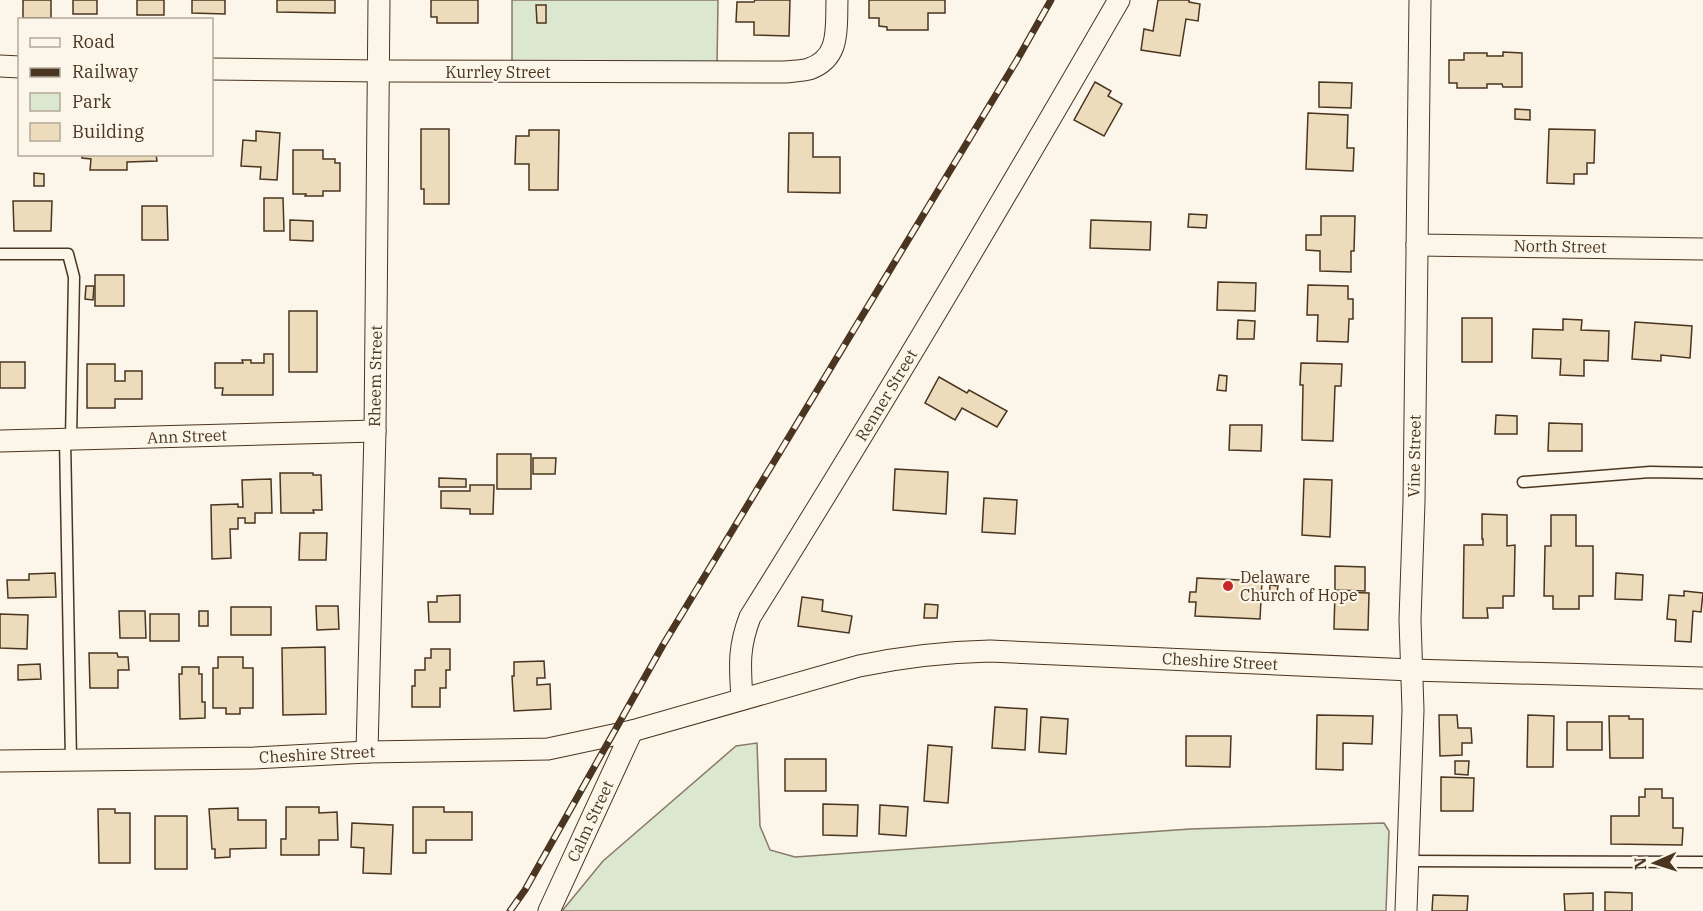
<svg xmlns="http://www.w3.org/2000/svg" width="1703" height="911" viewBox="0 0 1703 911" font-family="'IBM Plex Serif',serif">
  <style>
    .green { fill: #dce7d0; stroke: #887966; stroke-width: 1.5 }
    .building { fill: #ecdcbc; stroke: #4a3520; stroke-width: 1.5 }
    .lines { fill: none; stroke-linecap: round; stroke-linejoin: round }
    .service-casing { stroke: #4a3520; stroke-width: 13 }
    .minor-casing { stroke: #4a3520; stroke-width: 23 }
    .service { stroke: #fbf6e9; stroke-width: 10 }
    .minor { stroke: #fbf6e9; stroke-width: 21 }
    .rail-casing { stroke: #4a3520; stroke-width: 7 }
    .rail { stroke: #fbf6e9; stroke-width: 4.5; stroke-dasharray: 14; stroke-linecap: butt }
    .poi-dot { fill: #c62828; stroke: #fbf6e9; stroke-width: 2 }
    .labels { text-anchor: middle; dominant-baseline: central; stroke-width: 4.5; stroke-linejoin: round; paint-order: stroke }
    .street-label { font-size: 16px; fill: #4a3520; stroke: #fbf6e9 }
    .poi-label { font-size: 16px; fill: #4a3520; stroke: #fbf6e9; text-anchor: start }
  </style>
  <rect width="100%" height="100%" fill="#fbf6e9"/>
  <!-- green -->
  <g class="green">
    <polygon points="512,0 718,0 717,65 512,63"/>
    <polygon points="757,743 760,826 770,850 795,857 1190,829 1384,823 1389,831 1386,911 562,911 603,861 736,746"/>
  </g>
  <!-- building -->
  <g class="building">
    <rect x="23" y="0" width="28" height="18"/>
    <rect x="73" y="0" width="24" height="14"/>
    <rect x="137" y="0" width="27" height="15"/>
    <polygon points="192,0 225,0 225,14 192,13"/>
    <polygon points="277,0 335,0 335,13 277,12"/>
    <polygon points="431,0 478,0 478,23 437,23 437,17 431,17"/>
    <polygon points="755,0 790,0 789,36 754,35 754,22 736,22 737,2 754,2"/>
    <polygon points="869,0 945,0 945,13 928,13 928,30 887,30 887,27 879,26 879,18 869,18"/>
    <polygon points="1158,0 1189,0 1189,2 1200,4 1198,21 1186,19 1180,56 1141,50 1144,29 1153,31"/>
    <polygon points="536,5 546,5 546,23 537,23"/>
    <polygon points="1503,52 1522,53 1522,87 1503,87 1502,84 1487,84 1487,88 1457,88 1457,83 1449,83 1449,60 1464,60 1464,53 1487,53 1487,56 1503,56"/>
    <polygon points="1095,82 1111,91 1108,96 1122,104 1104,136 1074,120"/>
    <polygon points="1319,82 1352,83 1351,108 1319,107"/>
    <polygon points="1515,109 1530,110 1530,120 1515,119"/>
    <polygon points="1308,113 1348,115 1347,148 1354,148 1353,171 1306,169"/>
    <polygon points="421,129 449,129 449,204 424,204 424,189 421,189"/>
    <polygon points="1549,129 1595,130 1594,163 1587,163 1587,174 1574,174 1574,184 1547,183"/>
    <polygon points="529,130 559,130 558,190 529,190 529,164 515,164 516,136 529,136"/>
    <polygon points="256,131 280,133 277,180 260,179 261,167 241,166 243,140 256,141"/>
    <polygon points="789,133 813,133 813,157 840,157 840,193 788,192"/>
    <polygon points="293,150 323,150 323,159 335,159 335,163 340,163 340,191 323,191 323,196 305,196 306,194 293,194"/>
    <polygon points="82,154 156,154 157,161 127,162 127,170 90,170 91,159 82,158"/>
    <polygon points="34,173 44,174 44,186 34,186"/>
    <polygon points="264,198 283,198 284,231 264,231"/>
    <polygon points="13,201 52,201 51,231 14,231"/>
    <polygon points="142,206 167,206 168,240 142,240"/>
    <polygon points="1189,214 1207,215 1206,228 1188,227"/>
    <polygon points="1321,216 1355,216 1354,251 1351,251 1351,272 1320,271 1320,251 1306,250 1306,235 1321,235"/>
    <polygon points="290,220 313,221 313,241 290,240"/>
    <polygon points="1091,220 1151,222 1150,250 1090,248"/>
    <rect x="95" y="275" width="29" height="31"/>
    <polygon points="1218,282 1256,283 1255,311 1217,310"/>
    <polygon points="1308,285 1348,286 1348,299 1353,299 1353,319 1349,319 1348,342 1317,341 1318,315 1307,315"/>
    <polygon points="86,286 94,286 93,300 85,299"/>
    <rect x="289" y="311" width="28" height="61"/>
    <rect x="1462" y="318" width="30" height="44"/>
    <polygon points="1563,319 1582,320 1581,330 1609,331 1608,361 1584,360 1584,376 1560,375 1561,359 1532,358 1533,329 1563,330"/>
    <polygon points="1238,320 1255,321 1254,339 1237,339"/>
    <polygon points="1635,322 1692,326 1690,358 1661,355 1661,361 1632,359"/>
    <polygon points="264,354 273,354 273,395 222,395 223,388 215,388 215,363 243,363 242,360 251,360 251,363 264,363"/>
    <rect x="0" y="362" width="25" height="26"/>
    <polygon points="1301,363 1342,364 1341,386 1335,386 1333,441 1302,440 1303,385 1300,385"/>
    <polygon points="87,364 115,364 115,381 125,381 125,371 142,371 142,399 115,399 115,408 87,408"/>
    <polygon points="1219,375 1227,376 1226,391 1217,390"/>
    <polygon points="939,377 967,393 969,390 1007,411 997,427 962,408 955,420 925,403"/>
    <polygon points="1496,415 1517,416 1517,434 1495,434"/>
    <polygon points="1549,423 1582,424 1582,451 1548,451"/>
    <polygon points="1230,425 1262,425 1261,451 1229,450"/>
    <rect x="497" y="454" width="34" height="35"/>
    <polygon points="533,458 556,458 555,474 533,474"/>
    <polygon points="895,469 948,472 946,514 893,510"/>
    <polygon points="280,473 313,473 313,475 321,475 322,510 313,510 314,513 281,513"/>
    <polygon points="439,478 466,479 466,487 439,487"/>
    <polygon points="271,479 272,513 255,513 255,523 245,523 245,518 238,518 238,529 230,529 231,558 212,559 211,505 238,504 238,507 243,507 242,480"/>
    <polygon points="1304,479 1332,480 1330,537 1302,535"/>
    <polygon points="470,485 494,485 493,514 470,514 470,509 441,508 441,491 470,491"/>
    <polygon points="984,498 1017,500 1015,534 982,532"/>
    <polygon points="1482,514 1507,515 1507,546 1515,545 1514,596 1503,596 1503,608 1487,608 1488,618 1463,618 1464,545 1483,545 1483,539 1482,539"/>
    <polygon points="1551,515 1576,515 1576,546 1593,546 1593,596 1579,596 1579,609 1553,609 1553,596 1544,596 1545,546 1551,546"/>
    <polygon points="300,533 327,533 326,560 299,560"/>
    <polygon points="1335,566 1365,567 1365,591 1335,590"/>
    <polygon points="55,573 56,597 8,598 7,580 29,580 29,574"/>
    <polygon points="1616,573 1643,575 1642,600 1615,599"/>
    <polygon points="1197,578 1262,581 1260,619 1195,616 1196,602 1189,602 1190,592 1196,592"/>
    <polygon points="1270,585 1278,586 1276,598 1269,598"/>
    <polygon points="1684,591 1703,593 1701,612 1693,611 1691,642 1675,641 1676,620 1667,619 1669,595 1684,596"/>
    <polygon points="1335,592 1369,593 1368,630 1334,629"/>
    <polygon points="460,595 460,622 429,622 428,602 437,602 437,596"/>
    <polygon points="802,597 823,600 822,611 852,616 849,633 798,626"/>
    <polygon points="925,604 938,605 937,618 924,618"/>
    <polygon points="316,606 338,606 339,629 317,630"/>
    <rect x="231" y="607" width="40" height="28"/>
    <polygon points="119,611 145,611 146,638 120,638"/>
    <rect x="199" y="611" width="9" height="15"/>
    <polygon points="0,614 28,615 27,649 0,648"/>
    <rect x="150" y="614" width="29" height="27"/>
    <polygon points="325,647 326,714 283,715 282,648"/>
    <polygon points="431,649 450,649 450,670 446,670 446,688 440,688 440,707 412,707 412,686 415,686 415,670 425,670 425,658 431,658"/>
    <polygon points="89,653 117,653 118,657 128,657 129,670 118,670 118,688 90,688"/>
    <polygon points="218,657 243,657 243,668 253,668 253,708 240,708 240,714 226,714 226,708 213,708 213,668 218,668"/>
    <polygon points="544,661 545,678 537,678 537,685 550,684 551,709 514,711 512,676 514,676 514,662"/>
    <polygon points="40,664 41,679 18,680 18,665"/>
    <polygon points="182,667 199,667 199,674 202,674 202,702 205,702 205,718 180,719 179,674 182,674"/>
    <polygon points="995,707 1027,709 1025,750 992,748"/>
    <polygon points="1317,715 1373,716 1372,744 1343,743 1343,770 1316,769"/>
    <polygon points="1439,715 1457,715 1458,728 1471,728 1472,743 1462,743 1462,755 1440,756"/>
    <polygon points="1528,715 1554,716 1553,767 1527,767"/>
    <polygon points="1609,716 1629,716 1629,719 1643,719 1643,758 1610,758"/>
    <polygon points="1041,717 1068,719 1066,754 1039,752"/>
    <rect x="1567" y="722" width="35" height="28"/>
    <polygon points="1186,736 1231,736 1230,767 1186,766"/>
    <polygon points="928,745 952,747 948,803 924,801"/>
    <rect x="785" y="759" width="41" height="32"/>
    <polygon points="1455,761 1469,761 1468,775 1455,774"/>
    <polygon points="1441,777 1474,778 1473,811 1441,811"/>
    <polygon points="1645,789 1662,789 1662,798 1673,798 1673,828 1683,828 1682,845 1611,844 1611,816 1639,816 1639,797 1645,797"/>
    <polygon points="823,804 858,805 857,836 823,835"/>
    <polygon points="880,805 908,807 906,836 879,834"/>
    <polygon points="286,807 319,807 319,813 337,812 338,840 319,840 319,855 281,855 281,839 286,839"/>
    <polygon points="413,807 444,807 444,812 472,812 472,840 426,840 426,853 413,853"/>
    <polygon points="238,808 238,820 266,820 266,848 230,849 230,857 215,858 215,849 212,849 209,809"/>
    <polygon points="98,809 115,809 115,813 130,813 130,863 99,863"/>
    <rect x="155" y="816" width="32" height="53"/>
    <polygon points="352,823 393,825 391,874 363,873 364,848 351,847"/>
    <polygon points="1605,892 1632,893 1632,911 1605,911"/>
    <polygon points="1593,893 1593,911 1565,911 1564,894"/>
    <polygon points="1433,895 1468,896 1467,911 1432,911"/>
  </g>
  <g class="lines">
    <!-- service casing -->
    <g class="service-casing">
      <g id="service">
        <polyline points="0,254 68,254 74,277 71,439"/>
        <polyline points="65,439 71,760"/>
        <polyline points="1523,482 1650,472 1703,473"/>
        <polyline points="1407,861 1703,862"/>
      </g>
    </g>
    <!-- minor casing -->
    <g class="minor-casing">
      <g id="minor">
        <polyline points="0,66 20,67"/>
        <path d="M 212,69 L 379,71 L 785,72 C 793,71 802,71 809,69 C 841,58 836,28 837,0"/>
        <polyline points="1417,245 1703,249"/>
        <polyline points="0,441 375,431"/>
        <path d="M 742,699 C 740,667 738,648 750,617 C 877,414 999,208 1119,0"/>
        <polyline points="367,752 375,431 379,0"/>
        <path d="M 0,761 L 254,758 L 367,752 L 548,749 L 632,731 L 859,666 C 902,657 945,652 990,651 L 1411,670 L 1703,678"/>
        <polyline points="549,911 632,731"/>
        <polyline points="1406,911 1413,710 1410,620 1414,502 1420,0"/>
      </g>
    </g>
    <!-- service -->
    <use href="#service" class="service"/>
    <!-- minor -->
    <use href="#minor" class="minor"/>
    <!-- rail casing -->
    <g class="rail-casing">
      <polyline id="rail" points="510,911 525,890 663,645 1017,60 1051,0"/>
    </g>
    <!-- rail -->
    <use href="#rail" class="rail"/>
  </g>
  <!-- markers -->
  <circle class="poi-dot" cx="1228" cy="586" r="6"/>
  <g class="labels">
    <!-- street labels -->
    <g class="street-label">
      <text x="498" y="72">Kurrley Street</text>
      <text transform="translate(1560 246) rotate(1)">North Street</text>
      <text transform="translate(375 376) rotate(-89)">Rheem Street</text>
      <text transform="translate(886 395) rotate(-59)">Renner Street</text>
      <text transform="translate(187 436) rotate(-2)">Ann Street</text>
      <text transform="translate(1414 456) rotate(-89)">Vine Street</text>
      <text transform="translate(1220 661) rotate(3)">Cheshire Street</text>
      <text transform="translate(317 754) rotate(-3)">Cheshire Street</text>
      <text transform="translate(590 821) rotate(-65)">Calm Street</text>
    </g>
    <!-- poi labels -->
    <g class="poi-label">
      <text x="1240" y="577">Delaware<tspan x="1240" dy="18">Church of Hope</tspan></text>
    </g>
  </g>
  <!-- legend -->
  <rect x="18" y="18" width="195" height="138" fill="#fbf6e9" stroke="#b4a999" stroke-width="1.5"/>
  <rect x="30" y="38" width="30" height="9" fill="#fbf6e9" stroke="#b4a999" stroke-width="1.5"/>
  <text x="72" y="48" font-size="18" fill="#4a3520">Road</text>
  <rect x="30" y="68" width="30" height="9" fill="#4a3520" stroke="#b4a999" stroke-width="1.5"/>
  <text x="72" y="78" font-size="18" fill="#4a3520">Railway</text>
  <rect x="30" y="93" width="30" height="18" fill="#dce7d0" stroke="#b4a999" stroke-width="1.5"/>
  <text x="72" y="108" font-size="18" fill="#4a3520">Park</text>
  <rect x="30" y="123" width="30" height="18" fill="#ecdcbc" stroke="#b4a999" stroke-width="1.5"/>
  <text x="72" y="138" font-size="18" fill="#4a3520">Building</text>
  <!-- north arrow -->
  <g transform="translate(1655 863) rotate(267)" stroke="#fbf6e9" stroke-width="4.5" paint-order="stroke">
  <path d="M0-4.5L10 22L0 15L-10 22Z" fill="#4a3520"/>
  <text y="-9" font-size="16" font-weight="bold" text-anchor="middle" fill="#4a3520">N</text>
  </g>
</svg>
